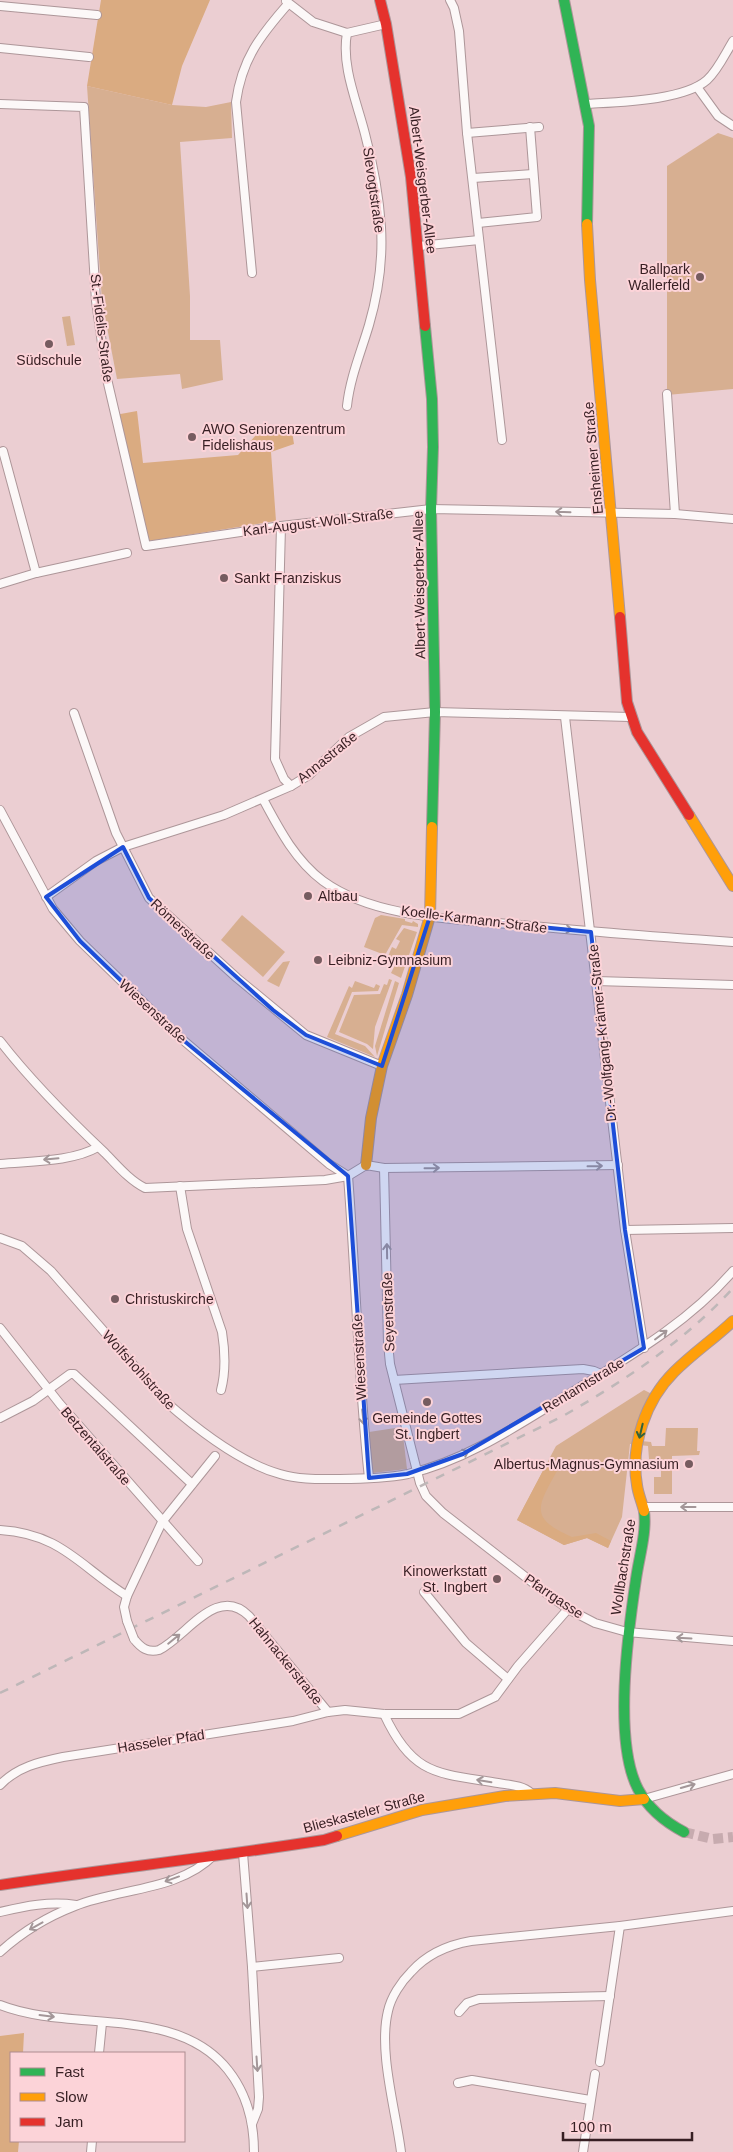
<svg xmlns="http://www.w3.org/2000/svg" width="733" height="2152" viewBox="0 0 733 2152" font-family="Helvetica,sans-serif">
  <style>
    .green { fill: #d7af91 }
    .forest { fill: #daab81 }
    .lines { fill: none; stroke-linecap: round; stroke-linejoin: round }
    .secondary-tunnel { stroke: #c7abaf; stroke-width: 10; stroke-dasharray: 10 5; stroke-linecap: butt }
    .street-casing { stroke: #ad9699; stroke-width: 10 }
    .fast-casing { stroke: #ad9699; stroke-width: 12 }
    .slow-casing { stroke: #ad9699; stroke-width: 12 }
    .jam-casing { stroke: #ad9699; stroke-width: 12 }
    .street { stroke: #fcf8f8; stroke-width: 8 }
    .fast { stroke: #30b455; stroke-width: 10 }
    .slow { stroke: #ff9f0a; stroke-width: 10 }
    .jam { stroke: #e5322d; stroke-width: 10 }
    .rail { stroke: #beb7b8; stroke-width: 2.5; stroke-dasharray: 9 9; stroke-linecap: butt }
    .street-bridge-casing { stroke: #ad9699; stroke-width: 10; stroke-linecap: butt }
    .street-bridge { stroke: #fcf8f8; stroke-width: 8 }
    .oneway { stroke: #a39698 }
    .oneway2 { stroke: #34623a }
    .marked { fill: #1d4ed8; fill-opacity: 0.2; stroke: #1d4ed8; stroke-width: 4; stroke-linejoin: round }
    .poi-dot { fill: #765c60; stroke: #fcd3d8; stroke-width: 2 }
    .labels { text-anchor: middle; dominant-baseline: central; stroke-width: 4; stroke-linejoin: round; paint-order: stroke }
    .street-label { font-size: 14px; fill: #371f23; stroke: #fcd3d8 }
    .poi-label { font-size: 14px; fill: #371f23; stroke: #fcd3d8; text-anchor: start }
  </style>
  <rect width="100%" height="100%" fill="#ebced2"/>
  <!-- green -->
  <g class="green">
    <polygon points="87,86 172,105 206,107 231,102 232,138 180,142 190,296 190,340 220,340 223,380 182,389 180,374 117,379 102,301"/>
    <polygon points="718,133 733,138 733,389 667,395 667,166"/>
    <polygon points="70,316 75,345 67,346 62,317"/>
    <polygon points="242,915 285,952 263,977 221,940"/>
    <polygon points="381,915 405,919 405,921 412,923 413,921 418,924 418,927 402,925 385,955 364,947 375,918"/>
    <polygon points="404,928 417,932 401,978 391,973 395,965 386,961 392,947 396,949 400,941 396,939"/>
    <polygon points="290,961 279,987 267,981 283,962"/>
    <polygon points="389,979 392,980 375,1027 373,1049 367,1044 339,1032 354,995 380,994 384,984 387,985"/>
    <polygon points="355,981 374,988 376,984 380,986 378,991 352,992 335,1034 365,1046 375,1057 327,1037 349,986 352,988"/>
    <polygon points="395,981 399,983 377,1056 375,1046"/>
    <polygon points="644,1390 652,1394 632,1440 651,1442 652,1446 665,1446 666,1428 698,1428 697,1451 700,1451 699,1455 672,1456 672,1494 654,1494 654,1477 661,1477 661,1459 649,1459 648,1446 630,1444 622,1517 608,1548 587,1538 564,1545 517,1520 556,1446"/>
    <polygon points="402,1427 407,1469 372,1473 369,1432"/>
  </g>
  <!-- forest -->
  <g class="forest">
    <polygon points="101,0 210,0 182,66 172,105 87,86"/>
    <polygon points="137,411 143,463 238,455 257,434 291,425 294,444 271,452 276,521 149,541 115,415"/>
    <path d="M 546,1465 L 557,1471 C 537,1507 529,1518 572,1537 L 596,1533 L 611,1541 L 608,1548 L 587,1538 L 564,1545 L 517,1520 Z"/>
    <polygon points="24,2033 23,2053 11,2053 11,2141 19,2141 18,2152 0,2152 0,2036"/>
  </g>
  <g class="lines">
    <!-- secondary-tunnel -->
    <polyline class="secondary-tunnel" points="684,1832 713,1839 733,1837"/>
    <!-- street casing -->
    <g class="street-casing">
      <g id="street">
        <polyline points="450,0 454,8 459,31 467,133 502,440"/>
        <polyline points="286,1 313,22 347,33 386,24"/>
        <polyline points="0,6 97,15"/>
        <path d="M 347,33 C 341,66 357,102 365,134 C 373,164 379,196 381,227 C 383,260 378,294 369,325 C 361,352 350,378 347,406"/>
        <polyline points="0,48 89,57"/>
        <polyline points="697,87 718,116 733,126"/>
        <polyline points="0,104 84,107 96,301 107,379 146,546 281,526 431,509 675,514 733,519"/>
        <path d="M 586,104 C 617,102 683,101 707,80 C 718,70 725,54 733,41"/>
        <polyline points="467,133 539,127"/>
        <polyline points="473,178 533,174"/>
        <polyline points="478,223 537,217 530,127"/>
        <polyline points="419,246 479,240"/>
        <path d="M 252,273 L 236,102 C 242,59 260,36 288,4"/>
        <polyline points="667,394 675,514"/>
        <polyline points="281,526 275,759 284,779 291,786"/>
        <polyline points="36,573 127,553"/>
        <polyline points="0,584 36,573 3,451"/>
        <polyline points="74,713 116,833 149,898 237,978 306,1035 382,1066"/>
        <polyline points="565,717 625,1230 644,1348"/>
        <path d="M 263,799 C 279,829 295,860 323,881 C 375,919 459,919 521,925 C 592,932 662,937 733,942"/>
        <polyline points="0,810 53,909 80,941 177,1035 329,1164 348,1176"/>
        <polyline points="46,897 96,861 123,847 224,815 291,786 309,775 349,737 384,717 435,712 630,717"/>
        <polyline points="596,981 733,985"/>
        <path d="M 0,1041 C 31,1081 68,1118 105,1153 C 117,1165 129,1180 145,1188 L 325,1180 L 348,1176 L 366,1165 L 384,1168 L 618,1165"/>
        <path d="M 0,1164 C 30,1161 72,1162 98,1147"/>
        <polyline points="384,1168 388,1343 390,1364 420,1483 426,1496 443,1513 550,1596 568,1609 595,1623 627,1632 733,1641"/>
        <path d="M 348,1176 C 356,1277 358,1378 369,1478"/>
        <path d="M 180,1186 L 187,1229 L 222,1332 C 225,1351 226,1371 221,1390"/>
        <polyline points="625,1230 733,1228"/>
        <path d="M 0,1238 L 22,1246 L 51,1271 L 166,1402 C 197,1429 240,1463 280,1474 C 300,1480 320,1479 340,1479 C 362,1479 387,1478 408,1474 C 469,1460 524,1421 577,1389 C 632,1355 690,1321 733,1271"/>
        <polyline points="0,1328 60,1404 198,1561"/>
        <polyline points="394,1380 583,1369 594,1371 601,1374"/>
        <polyline points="0,1418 33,1401 70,1374 74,1374 192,1484"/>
        <polyline points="644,1507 733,1507"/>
        <path d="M 0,1530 C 62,1534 79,1566 127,1596"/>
        <polyline points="424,1592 466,1643 508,1679"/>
        <polyline points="127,1621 124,1607 127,1596 162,1522 215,1456"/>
        <path d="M 134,1639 C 141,1648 148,1653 159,1650 C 187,1636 217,1584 249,1616 L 328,1712"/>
        <path d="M 384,1714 C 413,1776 437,1773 498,1783 C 509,1785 522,1785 531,1793"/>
        <path d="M 0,1785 C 17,1767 39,1762 63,1757 L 293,1721 L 328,1712 L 345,1710 L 384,1714 L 459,1714 L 495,1697 L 518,1666 L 568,1609"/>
        <polyline points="644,1799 733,1774"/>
        <polyline points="243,1853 252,1967 259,2097 258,2109 252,2124"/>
        <path d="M 0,1912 C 25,1906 50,1901 76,1905"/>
        <path d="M 0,1952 C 21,1933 49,1916 75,1906 C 119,1888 179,1891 214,1855"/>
        <polyline points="252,1967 339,1958"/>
        <path d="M 0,2005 C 70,2033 176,2004 228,2070 C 247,2094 254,2123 254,2152"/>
        <polyline points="459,2012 467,2003 479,1999 610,1996"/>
        <polyline points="99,2053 102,2023"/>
        <polyline points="600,2062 620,1926"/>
        <polyline points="458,2083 472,2080 590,2100"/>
        <polyline points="91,2152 92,2141"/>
        <path d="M 401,2152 C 396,2111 378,2051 388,2011 C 391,1997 401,1982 411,1972 C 427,1954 448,1945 471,1941 L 620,1926 L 733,1911"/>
        <polyline points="583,2152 595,2074"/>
      </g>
    </g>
    <!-- fast casing -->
    <g class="fast-casing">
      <g id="fast">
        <polyline points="564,0 589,126 587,224"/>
        <polyline points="425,326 432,399 433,447 431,509 435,712 432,827"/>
        <path d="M 644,1511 C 647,1532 639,1557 636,1579 C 628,1632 613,1741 638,1789 C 648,1808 665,1822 684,1832"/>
      </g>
    </g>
    <!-- slow casing -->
    <g class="slow-casing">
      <g id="slow">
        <polyline points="587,224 590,280 620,617"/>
        <polyline points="689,815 733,886"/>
        <polyline points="366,1165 371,1118 382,1066 407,995 430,916 432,827"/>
        <path d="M 644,1511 C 642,1502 638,1494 637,1485 C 630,1445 646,1400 674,1372 C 693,1353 714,1339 733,1321"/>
        <polyline points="337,1836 422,1810 505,1796 555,1793 620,1801 644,1799"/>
      </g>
    </g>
    <!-- jam casing -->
    <g class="jam-casing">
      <g id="jam">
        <polyline points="380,0 386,24 411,177 425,326"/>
        <polyline points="620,617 627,702 637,732 689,815"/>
        <path d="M 0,1885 C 108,1869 216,1857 324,1840 L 337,1836"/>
      </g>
    </g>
    <!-- street -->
    <use href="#street" class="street"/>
    <!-- fast -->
    <use href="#fast" class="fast"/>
    <!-- slow -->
    <use href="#slow" class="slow"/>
    <!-- jam -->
    <use href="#jam" class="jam"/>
    <!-- rail -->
    <path class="rail" d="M 0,1693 L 563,1416 C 624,1381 685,1341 733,1288"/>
    <!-- street-bridge casing -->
    <g class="street-bridge-casing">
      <polyline id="street-bridge" points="127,1621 134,1639"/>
    </g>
    <!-- street-bridge -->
    <use href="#street-bridge" class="street-bridge"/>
  </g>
  <!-- one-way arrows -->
  <defs><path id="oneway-shaft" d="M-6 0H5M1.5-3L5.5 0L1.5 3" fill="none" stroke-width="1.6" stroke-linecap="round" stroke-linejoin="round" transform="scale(1.25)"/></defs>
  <g class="oneway">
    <use href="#oneway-shaft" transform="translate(563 512) rotate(-178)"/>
    <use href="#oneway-shaft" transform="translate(565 929) rotate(5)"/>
    <use href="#oneway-shaft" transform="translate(51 1159) rotate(175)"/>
    <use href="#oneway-shaft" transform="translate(595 1166) rotate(-1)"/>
    <use href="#oneway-shaft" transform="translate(432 1168) rotate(-1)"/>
    <use href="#oneway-shaft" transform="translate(387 1251) rotate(-91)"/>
    <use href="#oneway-shaft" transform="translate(661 1335) rotate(-37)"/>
    <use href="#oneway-shaft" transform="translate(363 1417) rotate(84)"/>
    <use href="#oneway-shaft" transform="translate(462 1454) rotate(-24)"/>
    <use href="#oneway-shaft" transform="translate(688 1507) rotate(-180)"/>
    <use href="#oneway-shaft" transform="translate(684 1638) rotate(-177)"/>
    <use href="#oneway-shaft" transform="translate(174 1639) rotate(-39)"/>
    <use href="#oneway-shaft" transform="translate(484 1781) rotate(-171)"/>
    <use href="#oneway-shaft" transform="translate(688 1786) rotate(-16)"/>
    <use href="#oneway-shaft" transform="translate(172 1879) rotate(160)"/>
    <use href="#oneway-shaft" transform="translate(247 1901) rotate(86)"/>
    <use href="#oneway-shaft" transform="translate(36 1926) rotate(151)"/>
    <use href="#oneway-shaft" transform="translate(47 2016) rotate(7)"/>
    <use href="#oneway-shaft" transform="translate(257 2064) rotate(86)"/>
  </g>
  <use class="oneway2" href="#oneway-shaft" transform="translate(641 1431) rotate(103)"/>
  <!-- marked area -->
  <path class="marked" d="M 123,847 L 149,898 L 273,1010 L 306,1035 L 382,1066 L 430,916 L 591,932 L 625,1230 L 644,1348 L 463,1454 L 407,1474 L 369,1478 L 348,1176 L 177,1035 L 80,941 L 46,897 Z"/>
  <!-- markers -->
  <g class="poi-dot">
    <circle cx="700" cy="277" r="5"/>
    <circle cx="49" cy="344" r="5"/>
    <circle cx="192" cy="437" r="5"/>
    <circle cx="224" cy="578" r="5"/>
    <circle cx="308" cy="896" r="5"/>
    <circle cx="318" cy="960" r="5"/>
    <circle cx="115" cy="1299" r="5"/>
    <circle cx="427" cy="1402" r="5"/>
    <circle cx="689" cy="1464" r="5"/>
    <circle cx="497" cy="1579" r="5"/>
  </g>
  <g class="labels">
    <!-- street labels -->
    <g class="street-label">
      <text transform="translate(423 180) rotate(83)">Albert-Weisgerber-Allee</text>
      <text transform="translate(374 190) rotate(82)">Slevogtstraße</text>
      <text transform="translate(102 328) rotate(83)">St.-Fidelis-Straße</text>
      <text transform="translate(593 458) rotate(-95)">Ensheimer Straße</text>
      <text transform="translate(318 522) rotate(-7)">Karl-August-Woll-Straße</text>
      <text transform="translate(419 585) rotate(-91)">Albert-Weisgerber-Allee</text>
      <text transform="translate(327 757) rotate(-39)">Annastraße</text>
      <text transform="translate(474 919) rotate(7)">Koelle-Karmann-Straße</text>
      <text transform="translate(183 929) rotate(43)">Römerstraße</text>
      <text transform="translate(153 1011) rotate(43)">Wiesenstraße</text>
      <text transform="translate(602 1033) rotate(-96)">Dr.-Wolfgang-Krämer-Straße</text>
      <text transform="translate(388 1312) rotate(-92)">Seyenstraße</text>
      <text transform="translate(359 1357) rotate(-93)">Wiesenstraße</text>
      <text transform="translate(139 1370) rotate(48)">Wolfshohlstraße</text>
      <text transform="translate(583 1385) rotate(-31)">Rentamtstraße</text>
      <text transform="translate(96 1446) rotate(49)">Betzentalstraße</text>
      <text transform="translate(623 1567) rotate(-81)">Wollbachstraße</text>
      <text transform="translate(554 1596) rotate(34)">Pfarrgasse</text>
      <text transform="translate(286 1661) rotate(51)">Hahnackerstraße</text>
      <text transform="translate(161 1741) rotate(-9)">Hasseler Pfad</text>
      <text transform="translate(364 1812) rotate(-15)">Blieskasteler Straße</text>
    </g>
    <!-- poi labels -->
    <g class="poi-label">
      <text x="690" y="269" text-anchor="end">Ballpark<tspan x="690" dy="16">Wallerfeld</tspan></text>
      <text x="49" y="360" text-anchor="middle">Südschule</text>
      <text x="202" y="429">AWO Seniorenzentrum<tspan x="202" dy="16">Fidelishaus</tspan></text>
      <text x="234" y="578">Sankt Franziskus</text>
      <text x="318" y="896">Altbau</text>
      <text x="328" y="960">Leibniz-Gymnasium</text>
      <text x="125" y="1299">Christuskirche</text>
      <text x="427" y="1418" text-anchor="middle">Gemeinde Gottes<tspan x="427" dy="16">St. Ingbert</tspan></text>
      <text x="679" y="1464" text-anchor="end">Albertus-Magnus-Gymnasium</text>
      <text x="487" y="1571" text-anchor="end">Kinowerkstatt<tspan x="487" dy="16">St. Ingbert</tspan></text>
    </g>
  </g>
  <!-- legend -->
  <rect x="10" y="2052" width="175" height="90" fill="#fcd3d8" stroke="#ad8b90"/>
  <rect x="20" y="2068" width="25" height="8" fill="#30b455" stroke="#ad8b90"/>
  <text x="55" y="2077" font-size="15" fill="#371f23">Fast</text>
  <rect x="20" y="2093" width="25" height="8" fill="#ff9f0a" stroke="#ad8b90"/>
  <text x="55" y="2102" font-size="15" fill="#371f23">Slow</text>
  <rect x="20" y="2118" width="25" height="8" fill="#e5322d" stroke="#ad8b90"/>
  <text x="55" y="2127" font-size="15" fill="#371f23">Jam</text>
  <!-- scale -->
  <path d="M563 2132v8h129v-8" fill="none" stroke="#371f23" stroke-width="2.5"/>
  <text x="570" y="2132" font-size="15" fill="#371f23" stroke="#fcd3d8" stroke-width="4" paint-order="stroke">100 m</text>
</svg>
